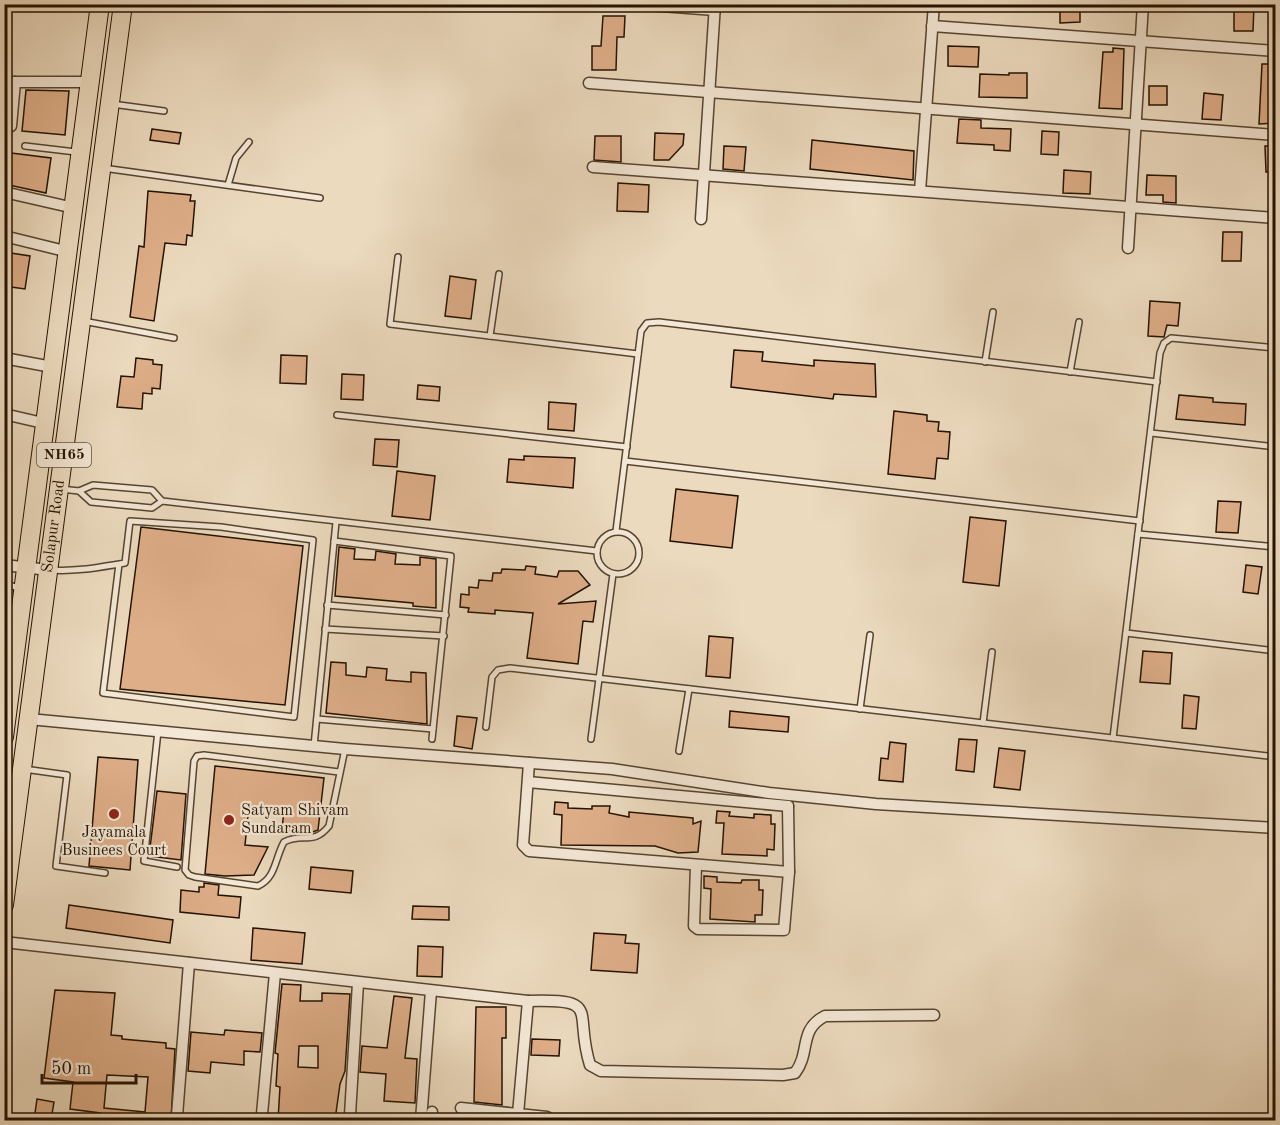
<svg xmlns="http://www.w3.org/2000/svg" width="1280" height="1125" viewBox="0 0 1280 1125" font-family="'Old Standard TT',serif">
  <style>
    .building { fill: #deae88; stroke: #241200; stroke-width: 1.5; fill-rule: evenodd }
    .lines { fill: none; stroke-linecap: round; stroke-linejoin: round }
    .service-casing { stroke: #564430; stroke-width: 8 }
    .minor-casing { stroke: #564430; stroke-width: 13 }
    .trunk-casing { stroke: #241200; stroke-width: 20 }
    .service { stroke: #f3e7d5; stroke-width: 5 }
    .minor { stroke: #f3e7d5; stroke-width: 10 }
    .trunk { stroke: #ecdabe; stroke-width: 18 }
    .poi-dot { fill: #8f2418; stroke: #f3e7d5; stroke-width: 2 }
    .labels { text-anchor: middle; dominant-baseline: central; stroke-width: 4.5; stroke-linejoin: round; paint-order: stroke }
    .shield { fill: #f3e7d5; stroke: #625240; stroke-width: 1.5 }
    .shield-label { font-size: 15px; font-weight: bold; fill: #241200 }
    .street-label { font-size: 16px; fill: #241200; stroke: #f3e7d5 }
    .poi-label { font-size: 16px; fill: #241200; stroke: #f3e7d5; text-anchor: start }
  </style>
  <rect width="100%" height="100%" fill="#ecdabe"/>
  <filter id="stains"><feTurbulence type="fractalNoise" baseFrequency=".00333" numOctaves="4"/><feColorMatrix values="0 0 0 0 .2 0 0 0 0 .09 0 0 0 0 .02 0 0 0 .5 -.17"/></filter>
  <radialGradient id="worn" r=".72"><stop offset=".6" stop-color="#630" stop-opacity="0"/><stop offset="1" stop-color="#630" stop-opacity=".3"/></radialGradient>
  <!-- building -->
  <g class="building">
    <polygon points="1060,4 1080,4 1080,22 1060,23"/>
    <polygon points="1234,4 1254,5 1253,31 1234,31"/>
    <polygon points="603,16 625,16 624,37 617,37 616,70 592,70 592,46 601,46"/>
    <polygon points="948,46 979,47 978,67 948,66"/>
    <polygon points="1113,48 1124,49 1122,109 1099,108 1103,52 1113,52"/>
    <polygon points="1262,64 1275,64 1275,123 1259,124"/>
    <polygon points="1009,73 1027,73 1027,98 979,97 980,74 1009,75"/>
    <rect x="1149" y="86" width="18" height="19"/>
    <polygon points="26,90 69,91 65,135 22,131"/>
    <polygon points="1204,93 1223,95 1221,120 1202,119"/>
    <polygon points="959,119 981,120 981,128 1011,129 1010,151 994,150 994,145 957,143"/>
    <polygon points="152,129 181,133 179,144 150,140"/>
    <polygon points="1042,131 1059,132 1058,155 1041,154"/>
    <polygon points="655,133 684,134 683,145 669,160 654,160"/>
    <polygon points="595,136 621,136 621,162 594,160"/>
    <polygon points="812,140 914,151 913,180 810,169"/>
    <polygon points="724,146 746,147 744,171 723,169"/>
    <polygon points="1265,146 1275,146 1275,172 1266,172"/>
    <polygon points="11,153 51,158 46,193 4,184 4,166 9,167"/>
    <polygon points="1064,170 1091,172 1090,194 1063,193"/>
    <polygon points="1147,175 1176,176 1176,203 1163,202 1163,195 1146,195"/>
    <polygon points="618,183 649,185 648,212 617,211"/>
    <polygon points="148,191 191,195 190,201 195,201 192,236 187,235 186,245 165,243 154,321 130,317 139,246 144,247"/>
    <polygon points="1223,232 1242,232 1241,261 1222,261"/>
    <polygon points="4,252 30,256 25,289 4,286"/>
    <polygon points="450,276 476,280 471,319 445,316"/>
    <polygon points="1150,301 1180,303 1178,326 1167,325 1164,337 1148,336"/>
    <polygon points="734,350 763,352 762,361 814,366 814,360 875,364 876,397 834,394 833,399 731,387"/>
    <polygon points="281,355 307,356 306,384 280,383"/>
    <polygon points="136,358 153,360 153,364 162,365 160,389 152,388 152,394 143,393 142,409 117,407 121,376 134,377"/>
    <polygon points="342,374 364,375 363,400 341,399"/>
    <polygon points="418,385 440,387 439,401 417,399"/>
    <polygon points="1179,395 1213,398 1213,402 1246,404 1245,425 1176,419"/>
    <polygon points="549,402 576,404 574,431 548,429"/>
    <polygon points="894,411 927,415 927,421 939,422 938,431 950,432 948,459 937,458 935,479 888,474"/>
    <polygon points="375,439 399,440 397,467 373,465"/>
    <polygon points="524,456 575,458 573,488 507,482 509,459 524,460"/>
    <polygon points="397,471 435,476 430,520 392,516"/>
    <polygon points="676,489 738,496 732,548 670,541"/>
    <polygon points="1218,501 1241,502 1238,533 1216,532"/>
    <polygon points="970,517 1006,521 999,586 963,582"/>
    <polygon points="141,527 303,546 285,705 120,689"/>
    <polygon points="339,547 355,549 354,559 375,560 376,551 396,554 395,564 420,565 420,557 436,559 436,608 413,606 413,603 335,596"/>
    <polygon points="1246,565 1262,567 1258,594 1243,592"/>
    <polygon points="526,566 536,567 535,574 557,577 559,571 578,571 590,585 558,604 596,601 593,622 583,621 578,664 527,658 533,613 495,610 495,614 468,612 469,608 460,607 461,594 469,595 469,587 478,588 479,580 492,581 493,573 501,573 502,569 525,570"/>
    <polygon points="709,636 733,638 730,678 706,676"/>
    <polygon points="1143,651 1172,653 1170,684 1140,682"/>
    <polygon points="331,662 346,663 346,675 366,677 367,667 387,669 386,680 411,682 411,672 426,673 427,724 326,713"/>
    <polygon points="1184,695 1199,697 1196,729 1182,728"/>
    <polygon points="730,711 789,717 788,732 729,727"/>
    <polygon points="457,716 477,718 472,749 454,746"/>
    <polygon points="959,739 977,740 974,772 956,770"/>
    <polygon points="890,742 906,744 903,782 879,780 881,758 888,759"/>
    <polygon points="999,748 1025,751 1020,790 994,787"/>
    <polygon points="98,757 138,760 130,870 89,866"/>
    <polygon points="215,766 324,778 318,830 310,833 282,829 284,810 249,806 245,845 268,847 254,875 225,876 205,874"/>
    <polygon points="157,791 186,794 181,860 149,856"/>
    <polygon points="555,802 568,803 568,808 592,809 592,806 610,806 609,813 629,817 629,812 693,818 693,824 701,821 698,852 678,853 655,846 561,845 562,815 554,814"/>
    <polygon points="717,811 730,812 729,816 754,818 754,814 771,815 771,824 775,824 774,850 767,849 767,856 722,854 724,823 716,823"/>
    <polygon points="311,867 353,871 351,893 309,889"/>
    <polygon points="704,876 717,877 717,882 741,883 742,880 759,880 759,890 763,890 762,915 755,915 755,922 710,919 711,889 704,888"/>
    <polygon points="204,883 219,885 218,895 241,897 239,918 180,912 181,890 199,892 199,887 204,887"/>
    <polygon points="69,905 173,920 170,943 66,928"/>
    <polygon points="413,906 449,907 449,920 412,919"/>
    <polygon points="253,928 305,933 302,964 251,960"/>
    <polygon points="594,933 626,935 625,943 639,944 637,973 591,970"/>
    <polygon points="418,946 443,947 442,977 417,976"/>
    <path d="M 282,984 L 301,985 L 300,1001 L 322,1001 L 322,993 L 350,994 L 345,1071 L 340,1084 L 335,1120 L 278,1120 L 280,1087 L 276,1086 L 278,1054 L 275,1053 ZM 299,1046 L 318,1046 L 318,1068 L 298,1067 Z"/>
    <path d="M 55,990 L 115,993 L 111,1035 L 122,1036 L 122,1039 L 166,1043 L 166,1048 L 175,1049 L 171,1120 L 98,1120 L 100,1113 L 70,1109 L 73,1082 L 44,1078 ZM 107,1075 L 148,1077 L 145,1112 L 104,1108 Z"/>
    <polygon points="394,996 412,998 405,1058 417,1059 415,1103 384,1101 386,1074 360,1072 362,1046 387,1048"/>
    <polygon points="476,1007 506,1007 506,1038 502,1038 502,1105 474,1102"/>
    <polygon points="225,1030 262,1033 260,1052 244,1051 244,1065 211,1062 210,1073 188,1071 191,1032 224,1035"/>
    <polygon points="532,1039 560,1040 559,1056 531,1055"/>
    <polygon points="37,1099 54,1102 51,1120 34,1120"/>
  </g>
  <g class="lines">
    <!-- service casing -->
    <g class="service-casing">
      <g id="service">
        <polyline points="112,104 164,111"/>
        <polyline points="25,146 76,152"/>
        <polyline points="103,168 320,198"/>
        <polyline points="228,185 236,158 249,142"/>
        <polyline points="398,257 390,324 638,354"/>
        <polyline points="83,321 174,338"/>
        <polyline points="490,336 499,274"/>
        <polyline points="985,362 993,312"/>
        <polyline points="1070,372 1079,322"/>
        <polyline points="337,415 627,447"/>
        <polyline points="1151,433 1276,447"/>
        <polyline points="625,461 1140,521"/>
        <polyline points="61,489 79,491 93,485 152,490 162,501 597,551"/>
        <polyline points="79,491 91,502 152,508 162,501"/>
        <polyline points="616,531 641,331 647,323 659,322 1157,382"/>
        <circle cx="618" cy="553" r="21"/>
        <polyline points="1138,534 1276,547"/>
        <polyline points="334,541 451,556 432,739"/>
        <path d="M 50,570 C 76,572 100,567 125,563 L 130,521 L 221,527 L 313,540 L 294,717 L 103,693 L 119,564"/>
        <polyline points="4,584 20,588"/>
        <polyline points="327,605 446,615"/>
        <polyline points="325,629 444,636"/>
        <polyline points="1126,633 1276,651"/>
        <polyline points="860,709 870,635"/>
        <polyline points="317,719 433,729"/>
        <polyline points="983,723 992,652"/>
        <polyline points="486,727 492,677 498,670 510,668 1276,757"/>
        <polyline points="158,731 144,861 177,867"/>
        <polyline points="1113,738 1160,353 1164,343 1171,338 1276,348"/>
        <polyline points="591,739 613,574"/>
        <polyline points="314,746 336,522"/>
        <polyline points="679,751 689,689"/>
        <polyline points="24,769 67,775 56,866 105,873"/>
        <path d="M 339,772 L 204,755 L 197,756 L 194,761 L 185,870 L 189,875 L 195,877 L 258,886 C 276,878 275,858 284,842 C 303,832 313,846 329,826 L 345,749"/>
      </g>
    </g>
    <!-- minor casing -->
    <g class="minor-casing">
      <g id="minor">
        <polyline points="634,4 715,10"/>
        <polyline points="932,26 1276,51"/>
        <polyline points="4,82 90,82"/>
        <polyline points="589,83 1276,135"/>
        <polyline points="4,129 11,126 15,82"/>
        <polyline points="593,167 1276,218"/>
        <polyline points="920,191 934,4"/>
        <polyline points="4,192 74,208"/>
        <polyline points="701,219 715,4"/>
        <polyline points="4,236 69,252"/>
        <polyline points="1128,248 1143,4"/>
        <polyline points="4,358 52,367"/>
        <polyline points="4,414 43,423"/>
        <polyline points="4,565 49,570"/>
        <polyline points="29,719 345,749 612,769 769,793 876,804 1276,828"/>
        <polyline points="529,763 523,845 529,851 789,872"/>
        <polyline points="528,782 788,806"/>
        <polyline points="696,866 694,926 698,929 784,930 789,872 788,806"/>
        <path d="M 4,942 L 528,1001 C 603,999 573,1010 590,1065 L 601,1071 L 783,1075 L 795,1073 C 811,1052 798,1030 825,1016 L 934,1015"/>
        <polyline points="528,1001 518,1114 547,1117 546,1120"/>
        <polyline points="461,1108 518,1114"/>
        <polyline points="262,1114 275,973"/>
        <polyline points="350,1115 358,983"/>
        <polyline points="177,1116 189,963"/>
        <polyline points="421,1120 431,991"/>
        <polyline points="431,1120 432,1112"/>
      </g>
    </g>
    <!-- trunk casing -->
    <g class="trunk-casing">
      <g id="trunk">
        <polyline points="4,737 100,4"/>
        <path id="s1" d="M 4,905 L 123,4"/>
      </g>
    </g>
    <!-- service -->
    <use href="#service" class="service"/>
    <!-- minor -->
    <use href="#minor" class="minor"/>
    <!-- trunk -->
    <use href="#trunk" class="trunk"/>
  </g>
  <!-- markers -->
  <g class="poi-dot">
    <circle cx="114" cy="814" r="6"/>
    <circle cx="229" cy="820" r="6"/>
  </g>
  <g class="labels">
    <!-- shield labels -->
    <rect class="shield" x="37" y="443" width="54" height="24" rx="4.5"/>
    <g class="shield-label">
      <text x="64" y="455">NH65</text>
    </g>
    <!-- street labels -->
    <g class="street-label">
      <text stroke="none"><textPath href="#s1" startOffset="382">Solapur Road</textPath></text>
    </g>
    <!-- poi labels -->
    <g class="poi-label">
      <text x="241" y="811">Satyam Shivam<tspan x="241" dy="18">Sundaram</tspan></text>
      <text x="114" y="833" text-anchor="middle">Jayamala<tspan x="114" dy="18">Businees Court</tspan></text>
    </g>
  </g>
  <!-- margin -->
  <rect width="1280" height="1125" fill="none" stroke="#ecdabe" stroke-width="24"/>
  <rect x="6" y="6" width="1268" height="1113" fill="none" stroke="#241200" stroke-width="3"/>
  <rect x="12" y="12" width="1256" height="1101" fill="none" stroke="#241200" stroke-width="1.5"/>
  <!-- scale -->
  <path d="M42 1074v9h94v-9" fill="none" stroke="#241200" stroke-width="3"/>
  <text x="51" y="1074" font-size="18" fill="#241200" stroke="#f3e7d5" stroke-width="4.5" paint-order="stroke">50 m</text>
  <rect width="100%" height="100%" filter="url(#stains)"/>
  <rect width="100%" height="100%" fill="url(#worn)"/>
</svg>
